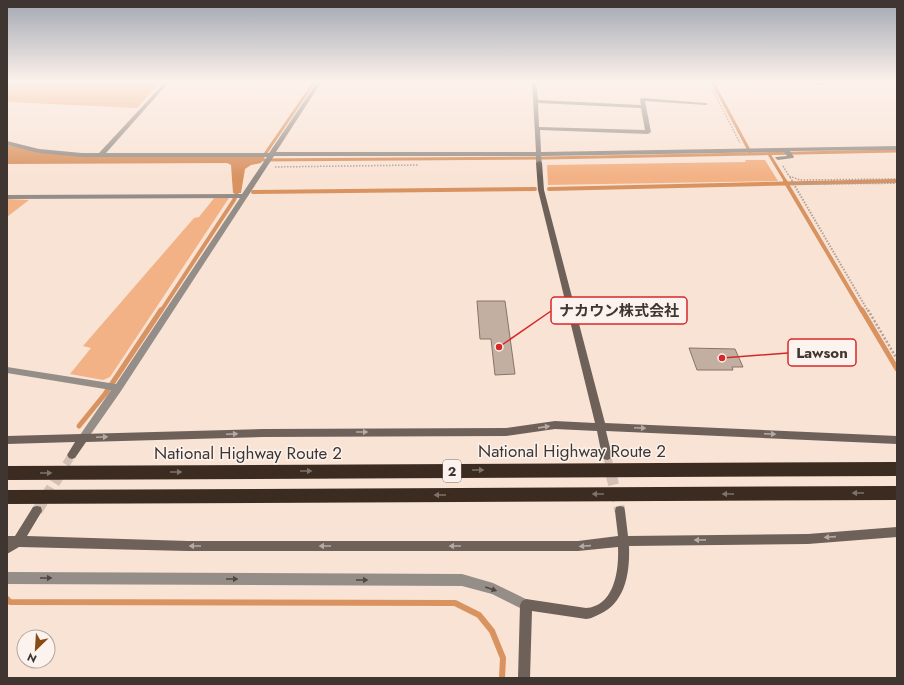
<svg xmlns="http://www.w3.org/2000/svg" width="904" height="685" viewBox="0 0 904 685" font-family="Jost,'Noto Sans JP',sans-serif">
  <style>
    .green { fill: #f3b285 }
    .water { fill: #d99361 }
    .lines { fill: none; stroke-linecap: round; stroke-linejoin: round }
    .stream-far3 { stroke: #d99361; stroke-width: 3 }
    .stream-far2 { stroke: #d99361; stroke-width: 4 }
    .stream-far1 { stroke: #d99361; stroke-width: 5 }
    .stream { stroke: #d99361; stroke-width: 6 }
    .building { fill: #c3afa2; stroke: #877468 }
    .secondary-tunnel-far1 { stroke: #d4c0b4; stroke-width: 8; stroke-dasharray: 8 4.5; stroke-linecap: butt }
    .secondary-tunnel { stroke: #d4c0b4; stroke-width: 11; stroke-dasharray: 11 5.5; stroke-linecap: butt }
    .path-far2 { stroke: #b1a096; stroke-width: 1.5; stroke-dasharray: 1.5 1.5; stroke-linecap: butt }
    .path-far1 { stroke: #b1a096; stroke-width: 2; stroke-dasharray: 1.5 1.5; stroke-linecap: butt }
    .path { stroke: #b1a096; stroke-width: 2.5; stroke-dasharray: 2 2; stroke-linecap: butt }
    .street { fill: #958d87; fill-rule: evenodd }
    .secondary { fill: #6e6159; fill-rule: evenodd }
    .highway { fill: #3b2b20; fill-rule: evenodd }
    .oneway { fill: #b5aaa4 }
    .oneway2 { fill: #7f7168 }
    .oneway3 { fill: #504742 }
    .labels { text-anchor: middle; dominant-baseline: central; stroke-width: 3; stroke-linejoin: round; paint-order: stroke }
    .shield { fill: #fcf3ee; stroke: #786f6a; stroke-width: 1 }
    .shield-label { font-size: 13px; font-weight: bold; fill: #3f3631 }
    .near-street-label { font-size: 17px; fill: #3f3631; stroke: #fcf3ee }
    .leader { fill: none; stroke: #d62828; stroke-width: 1.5 }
    .callout-dot { fill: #d62828; stroke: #fcf3ee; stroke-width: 1.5 }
    .callout { fill: #fcf3ee; stroke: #d62828; stroke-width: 1.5 }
    .callout-label { font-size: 15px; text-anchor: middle; font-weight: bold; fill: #3f3631 }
  </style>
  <rect width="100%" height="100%" fill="#f9e3d5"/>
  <!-- green -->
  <g class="green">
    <polygon points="9,81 161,81 137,108 7,102 7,83"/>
    <polygon points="745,160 765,160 778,181 548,185 547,165 746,162"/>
    <polygon points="215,197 229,198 110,377 103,380 70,374 91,348 83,346 194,218 199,217"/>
    <polygon points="7,199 29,200 7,217"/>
  </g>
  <!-- water -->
  <polygon class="water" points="7,145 44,153 265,156 261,163 251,165 245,169 241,193 233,193 231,165 227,163 7,164"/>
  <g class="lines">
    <!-- stream-far3 -->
    <g class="stream-far3">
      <polyline points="712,81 750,152"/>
      <polyline points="810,81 811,83 897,82"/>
      <polyline points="769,154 786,182"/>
      <polyline points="263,157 315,81"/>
      <polyline points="257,160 546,158 897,151"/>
      <polyline points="858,182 897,181"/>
    </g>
    <!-- stream-far2 -->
    <g class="stream-far2">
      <polyline points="785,181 862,311"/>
      <polyline points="549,189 897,181"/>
      <polyline points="253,192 535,189"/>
      <polyline points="161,311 234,200 237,192"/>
    </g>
    <!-- stream-far1 -->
    <g class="stream-far1">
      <polyline points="862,310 897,369"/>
      <polyline points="79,426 105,394 161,310"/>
    </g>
    <!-- stream -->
    <polyline class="stream" points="7,599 10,602 455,603 479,615 492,631 503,658 502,678"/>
  </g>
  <!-- building -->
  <g class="building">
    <polygon points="477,301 505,301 515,374 495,375 491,339 480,339"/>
    <polygon points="689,348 735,349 743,367 732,367 733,370 697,370"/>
  </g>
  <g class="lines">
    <!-- secondary-tunnel-far1 -->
    <g class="secondary-tunnel-far1">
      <polyline points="607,456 612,475"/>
      <polyline points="59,475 72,455"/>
    </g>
    <!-- secondary-tunnel -->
    <g class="secondary-tunnel">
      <polyline points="611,474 620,511"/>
      <polyline points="37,511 60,474"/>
    </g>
    <!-- path-far2 -->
    <g class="path-far2">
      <polyline points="708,81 740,143"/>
      <polyline points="783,166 789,176 800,180 897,179"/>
      <polyline points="275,167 418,165"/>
      <polyline points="790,177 793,182"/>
    </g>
    <!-- path-far1 -->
    <g class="path-far1">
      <polyline points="792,181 868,311"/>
      <polyline points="794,184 897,183"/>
    </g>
    <!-- path -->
    <polyline class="path" points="868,310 897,359"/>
    <!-- street -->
    <g class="street">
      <path d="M 166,81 L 170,81 L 106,153 L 269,153 L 318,81 L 322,81 L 276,152 L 536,152 L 532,81 L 536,81 L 538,100 L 641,105 L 640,99 L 642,98 L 706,103 L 708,104 L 706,105 L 645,101 L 651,132 L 648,134 L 540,130 L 541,152 L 897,146 L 897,150 L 790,151 L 794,157 L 793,158 L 778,160 L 775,158 L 776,157 L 787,156 L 784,152 L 541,156 L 542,163 L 539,165 L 536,163 L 536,156 L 274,156 L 121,391 L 86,441 L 83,442 L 80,441 L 78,438 L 80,435 L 111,390 L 7,373 L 7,367 L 116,384 L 240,198 L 7,199 L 7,195 L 242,194 L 267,157 L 82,157 L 39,153 L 7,145 L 7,141 L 39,149 L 82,153 L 99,153 ZM 538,103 L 641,108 L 645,130 L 539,127 Z"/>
      <polygon points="7,572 462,574 493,583 530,601 532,605 530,609 526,611 492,594 462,586 7,584"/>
    </g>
    <!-- secondary -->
    <g class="secondary">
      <polygon points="539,161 542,163 544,190 605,423 897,436 897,444 606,431 612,456 610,459 607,460 604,459 602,456 597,431 555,429 506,436 263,437 86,442 75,458 72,459 69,458 67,455 75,442 7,444 7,436 263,429 506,428 555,421 595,423 538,190 536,163"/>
      <path d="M 37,506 L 41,507 L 42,511 L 27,536 L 188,541 L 578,541 L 618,536 L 615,511 L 616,507 L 620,506 L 624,507 L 625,511 L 628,536 L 808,534 L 897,527 L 897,537 L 808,544 L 629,546 C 630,571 626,602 600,614 C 595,616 591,619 586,619 L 532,611 L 530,678 L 518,678 L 520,605 L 522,601 L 526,599 L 586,608 C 615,606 619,569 618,547 L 578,551 L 188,551 L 19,547 L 7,554 L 7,536 L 15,536 L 33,507 Z"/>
    </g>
    <!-- highway -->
    <g class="highway">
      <polygon points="897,462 897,476 7,480 7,466"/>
      <polygon points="897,486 897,500 7,504 7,490"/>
    </g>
  </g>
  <!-- one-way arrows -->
  <defs><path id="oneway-solid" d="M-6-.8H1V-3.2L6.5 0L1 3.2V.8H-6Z"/></defs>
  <g class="oneway">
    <use href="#oneway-solid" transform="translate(544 427) rotate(-8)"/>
    <use href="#oneway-solid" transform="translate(640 428) rotate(2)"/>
    <use href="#oneway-solid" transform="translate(362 432)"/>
    <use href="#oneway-solid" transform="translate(232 434) rotate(-2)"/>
    <use href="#oneway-solid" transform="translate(770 434) rotate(2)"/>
    <use href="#oneway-solid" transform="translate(102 437) rotate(-2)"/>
    <use href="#oneway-solid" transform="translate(830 537) rotate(176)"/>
    <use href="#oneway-solid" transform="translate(700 540) rotate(179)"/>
    <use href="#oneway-solid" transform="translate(195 546) rotate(180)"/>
    <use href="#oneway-solid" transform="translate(325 546) rotate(180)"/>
    <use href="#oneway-solid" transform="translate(455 546) rotate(180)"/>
    <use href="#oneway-solid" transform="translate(585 546) rotate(176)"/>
  </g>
  <g class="oneway2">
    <use href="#oneway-solid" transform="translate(478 470)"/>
    <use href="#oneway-solid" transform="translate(306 471)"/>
    <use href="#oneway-solid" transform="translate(176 472)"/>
    <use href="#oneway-solid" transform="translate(46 473)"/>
    <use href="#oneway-solid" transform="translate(858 493) rotate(180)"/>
    <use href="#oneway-solid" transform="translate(598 494) rotate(180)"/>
    <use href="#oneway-solid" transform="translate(728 494) rotate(180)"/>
    <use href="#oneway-solid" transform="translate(440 495) rotate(180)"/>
  </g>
  <g class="oneway3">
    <use href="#oneway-solid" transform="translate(46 578)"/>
    <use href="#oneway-solid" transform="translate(232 579)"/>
    <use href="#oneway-solid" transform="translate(362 580)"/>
    <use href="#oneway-solid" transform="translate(491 589) rotate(19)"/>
  </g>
  <!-- sky -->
  <linearGradient id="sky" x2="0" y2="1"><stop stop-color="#a2a7b2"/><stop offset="0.46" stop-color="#fcf2ec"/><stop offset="1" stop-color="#fcf2ec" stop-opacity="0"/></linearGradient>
  <rect width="904" height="177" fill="url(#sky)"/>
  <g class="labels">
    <!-- shield labels -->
    <rect class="shield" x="443" y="460" width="18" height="22" rx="3"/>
    <g class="shield-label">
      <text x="452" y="471">2</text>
    </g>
    <!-- near-street labels -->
    <g class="near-street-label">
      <text x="572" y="451">National Highway Route 2</text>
      <text x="248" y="453">National Highway Route 2</text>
    </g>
  </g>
  <!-- callouts -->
  <path class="leader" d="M499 347L551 311M722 358L788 353"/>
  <g class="callout-dot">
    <circle cx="499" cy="347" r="4"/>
    <circle cx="722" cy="358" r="4"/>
  </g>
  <g class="callout">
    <rect x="551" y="297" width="136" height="27" rx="4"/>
    <rect x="788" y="339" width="68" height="27" rx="4"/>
  </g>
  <g class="callout-label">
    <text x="619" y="316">ナカウン株式会社</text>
    <text x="822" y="358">Lawson</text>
  </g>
  <!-- border -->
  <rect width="904" height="685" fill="none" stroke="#3f3631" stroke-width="16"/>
  <!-- north arrow -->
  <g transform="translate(36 649) rotate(205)"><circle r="19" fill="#fcf3ee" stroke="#b0a7a2"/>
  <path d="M0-3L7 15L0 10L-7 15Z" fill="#8a4a14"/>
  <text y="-6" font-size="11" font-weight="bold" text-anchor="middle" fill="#3f3631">N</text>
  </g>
</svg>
